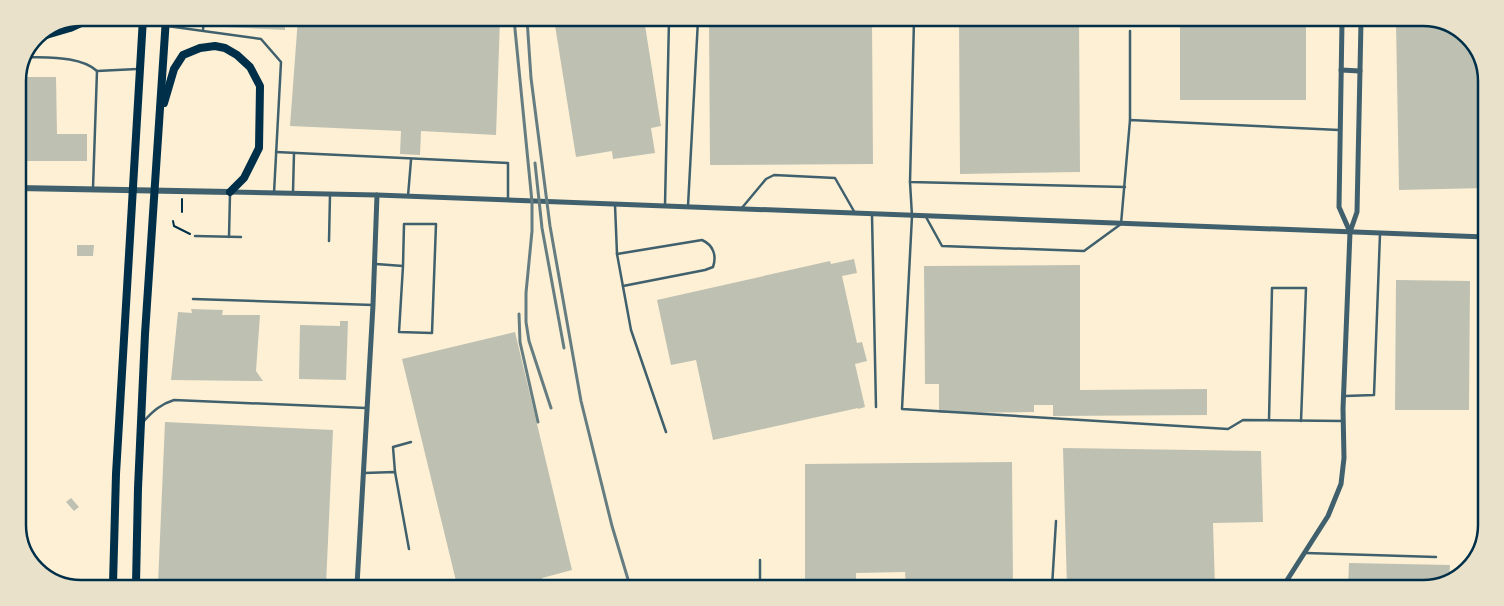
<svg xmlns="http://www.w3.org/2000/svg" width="1504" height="606" viewBox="0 0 1504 606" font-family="Overpass,sans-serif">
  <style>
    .building { fill: #bec0b2 }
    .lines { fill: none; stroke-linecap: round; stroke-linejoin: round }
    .path { stroke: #003049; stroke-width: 2 }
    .service { stroke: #3f606c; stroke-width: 2.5 }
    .minor { stroke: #3f606c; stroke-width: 5 }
    .tertiary { stroke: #3f606c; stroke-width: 6 }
    .trunk { stroke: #003049; stroke-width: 8 }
    .rail { stroke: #657d81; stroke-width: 3 }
    .rim { fill: none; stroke: #003049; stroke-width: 2.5 }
  </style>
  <rect width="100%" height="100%" fill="#fdf0d5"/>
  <!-- building -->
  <g class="building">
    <polygon points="224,18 285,18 285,30 224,27"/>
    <polygon points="298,18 500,19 496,135 421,131 420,155 400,154 401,131 290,126"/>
    <polygon points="554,19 644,19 661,126 651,128 655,153 613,159 612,151 576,157"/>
    <polygon points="709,20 872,20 873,164 710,165"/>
    <polygon points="959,21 1079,21 1080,172 960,174"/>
    <polygon points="1180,21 1306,22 1306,100 1180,100"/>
    <polygon points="1396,22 1447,22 1473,43 1486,77 1485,188 1399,190"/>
    <polygon points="18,77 56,77 57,134 87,134 87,161 27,161 26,104 18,104"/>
    <polygon points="77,245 94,245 93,256 77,256"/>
    <polygon points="854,259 857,273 842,276 857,343 862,342 867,361 855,364 865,407 858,409 858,408 713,440 696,360 671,365 657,300 830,261 831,264"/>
    <polygon points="1080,265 1080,390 1207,389 1207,415 1053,416 1053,405 1034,405 1034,412 939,413 939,384 925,384 924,266"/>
    <polygon points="1396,280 1470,281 1469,410 1395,410"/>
    <polygon points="191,309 223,310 222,315 260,315 256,371 263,381 171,380 178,312 192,313"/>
    <polygon points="340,321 348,321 346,380 299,379 300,325 340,326"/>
    <polygon points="515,332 572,570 542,578 544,583 534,585 457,585 402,359"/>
    <polygon points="165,422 333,430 326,585 158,584"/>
    <polygon points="1063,448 1261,451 1263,522 1213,523 1215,588 1067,587"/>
    <polygon points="1012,462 1013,587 906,587 905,572 856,573 856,586 805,586 805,464"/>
    <polygon points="71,498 79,507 74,511 66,502"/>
    <polygon points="1349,563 1450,565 1449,580 1423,588 1348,588"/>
  </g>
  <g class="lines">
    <!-- path -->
    <g class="path">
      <polyline points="182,199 182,212"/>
      <polyline points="173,221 174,226 190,234"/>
    </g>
    <!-- service -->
    <g class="service">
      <polyline points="914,20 910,182 1125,187"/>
      <polyline points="167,26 261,39 281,62 274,193"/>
      <polyline points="203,30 204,18"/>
      <path d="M 27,57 C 49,58 80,56 97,71"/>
      <polyline points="1130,120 1130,31"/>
      <polyline points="276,152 508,163 508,200"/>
      <polyline points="910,182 912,216 902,409 1228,429 1243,420 1343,421"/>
      <polyline points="93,188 97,71 137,69"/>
      <polyline points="293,192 294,153"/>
      <polyline points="408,196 411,160"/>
      <polyline points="615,205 617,254 631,330 666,432"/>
      <polyline points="665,205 669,20"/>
      <polyline points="688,206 698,20"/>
      <polyline points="741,209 766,179 774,175 835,178 855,213"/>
      <polyline points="872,215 876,407"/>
      <polyline points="926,217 942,246 1084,251 1121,224 1130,120 1339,130"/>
      <polyline points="195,236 241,237"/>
      <polyline points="229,237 230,194"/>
      <polyline points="329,241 330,195"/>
      <path d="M 617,254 L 702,240 C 713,245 717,255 713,267 L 705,270 L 623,286"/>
      <polyline points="376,264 403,266 404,224 436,224 432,333 399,332 403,266"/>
      <polyline points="193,299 373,305"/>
      <polyline points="1345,396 1374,395 1380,234"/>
      <polyline points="1269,420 1272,288 1306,288 1301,421"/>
      <path d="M 144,421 C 153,411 161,404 174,400 L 366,408"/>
      <polyline points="395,472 393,447 411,442"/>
      <polyline points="364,473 395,472 409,549"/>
      <polyline points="1306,553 1436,557"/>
      <polyline points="760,586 760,560"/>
      <polyline points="1052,587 1056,521"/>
    </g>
    <!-- minor -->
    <g class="minor">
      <polyline points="1342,22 1339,207 1350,232"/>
      <polyline points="1341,70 1360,71"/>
      <polyline points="230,192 377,195 1485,237"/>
      <polyline points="357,585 373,305 377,195"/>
      <polyline points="1282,588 1328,516 1341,484 1344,458 1343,409 1350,232 1357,212 1361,22"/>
    </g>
    <!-- tertiary -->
    <polyline class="tertiary" points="18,188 230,192"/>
    <!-- trunk -->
    <g class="trunk">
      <polyline points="36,38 70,28 92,18"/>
      <polyline points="164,103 174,69 183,55 200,48 215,46 225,48 237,55 250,67 260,86 259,148 244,178 230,192"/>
      <polyline points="113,584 116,474 143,18"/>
      <polyline points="136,584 138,488 145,334 166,18"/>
    </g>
    <!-- rail -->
    <g class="rail">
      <polyline points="514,19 532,202 532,231 526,293 526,322 529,341 551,408"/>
      <polyline points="527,19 531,78 550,226 581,401 612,526 630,586"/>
      <polyline points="535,163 542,228 564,348"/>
      <polyline points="519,314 520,342 538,422"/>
    </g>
  </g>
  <!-- crop -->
  <path d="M0 0H1504V606H0ZM81 26H1423A55 55 0 0 1 1478 81V525A55 55 0 0 1 1423 580H81A55 55 0 0 1 26 525V81A55 55 0 0 1 81 26Z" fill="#e9e1ca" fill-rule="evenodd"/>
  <path class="rim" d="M81 26H1423A55 55 0 0 1 1478 81V525A55 55 0 0 1 1423 580H81A55 55 0 0 1 26 525V81A55 55 0 0 1 81 26Z"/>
</svg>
